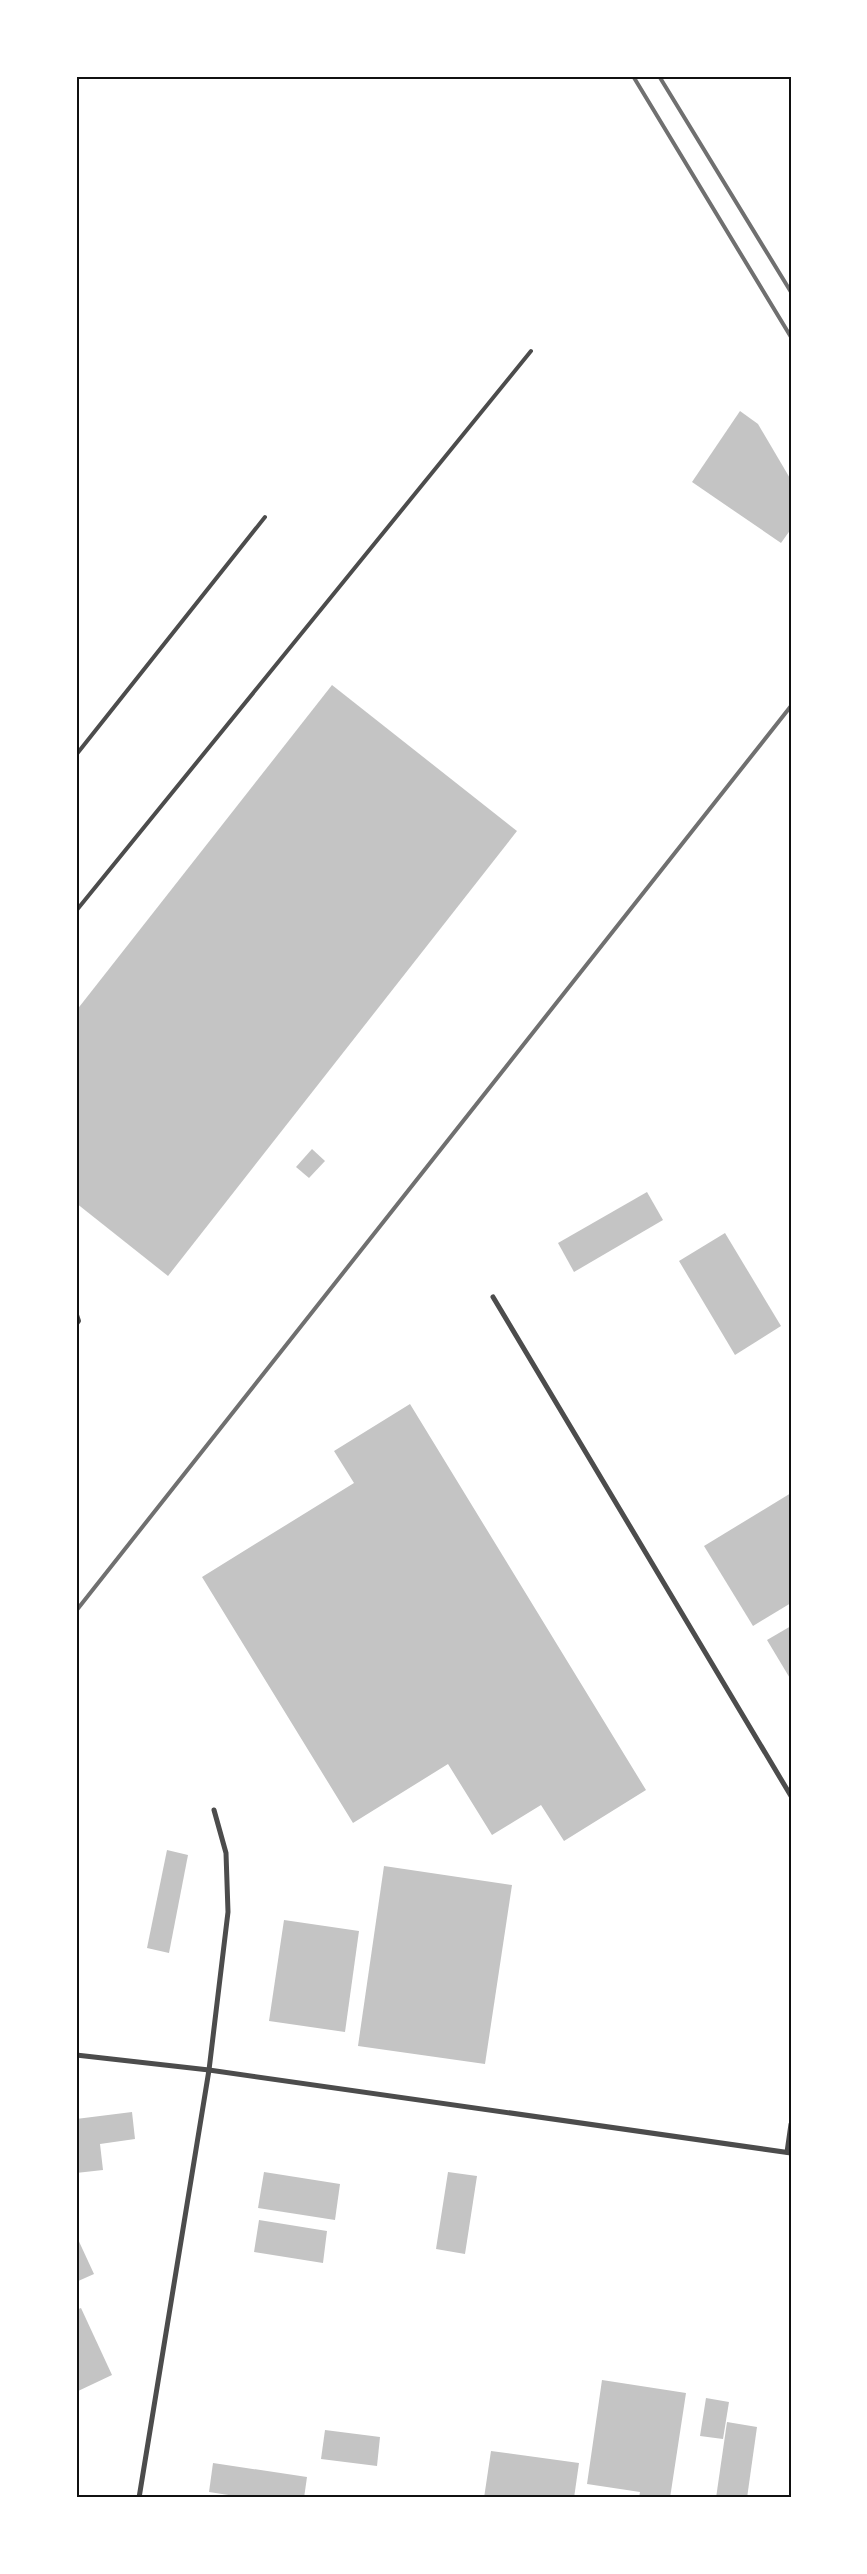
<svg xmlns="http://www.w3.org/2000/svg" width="867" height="2574" viewBox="0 0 867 2574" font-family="'Exo 2',sans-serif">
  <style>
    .building { fill: #c4c4c4 }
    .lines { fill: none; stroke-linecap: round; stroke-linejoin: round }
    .service { stroke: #4c4c4c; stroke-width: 4 }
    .minor { stroke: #4c4c4c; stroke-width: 5 }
    .rail { stroke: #707070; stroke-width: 4 }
    .neatline { fill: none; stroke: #111; stroke-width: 2 }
  </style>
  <rect width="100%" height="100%" fill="#fff"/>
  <!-- building -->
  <g class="building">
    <polygon points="740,411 758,424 791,480 791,529 781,543 692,482"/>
    <polygon points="332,685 517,831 168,1276 76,1203 76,1011"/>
    <polygon points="312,1149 325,1161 309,1178 296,1167"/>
    <polygon points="647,1192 663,1220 574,1272 558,1243"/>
    <polygon points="725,1233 781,1326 735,1355 679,1261"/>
    <polygon points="410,1404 646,1790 564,1841 541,1805 492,1835 448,1764 353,1823 202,1577 354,1483 334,1451"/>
    <polygon points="791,1493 791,1603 753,1626 704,1546"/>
    <polygon points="791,1626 791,1680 767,1640"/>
    <polygon points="167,1850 188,1855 169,1953 147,1948"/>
    <polygon points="384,1866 512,1885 485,2064 358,2046"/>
    <polygon points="284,1920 359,1931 345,2032 269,2021"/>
    <polygon points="132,2112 135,2139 100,2144 103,2170 76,2173 76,2119"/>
    <polygon points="264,2172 340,2184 335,2220 258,2208"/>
    <polygon points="448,2172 477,2176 465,2254 436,2249"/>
    <polygon points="259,2220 327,2231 323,2263 254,2252"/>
    <polygon points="76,2235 94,2274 76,2282"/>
    <polygon points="81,2308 112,2375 76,2392 76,2310"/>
    <polygon points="602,2380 686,2393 670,2498 639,2498 640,2492 587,2484"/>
    <polygon points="706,2398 729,2402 723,2439 700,2436"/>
    <polygon points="727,2422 757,2427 747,2498 716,2498"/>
    <polygon points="325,2430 380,2437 377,2466 321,2459"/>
    <polygon points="491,2451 579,2463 574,2498 484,2498"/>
    <polygon points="213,2463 307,2477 304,2498 248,2498 209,2492"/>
  </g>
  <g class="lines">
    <!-- service -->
    <g class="service">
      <polyline points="76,755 265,517"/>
      <polyline points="76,911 531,351"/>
      <polyline points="76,1312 79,1321 76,1325"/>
    </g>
    <!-- minor -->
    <g class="minor">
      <polyline points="493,1297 791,1796"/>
      <polyline points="76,2055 209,2070 791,2153"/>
      <polyline points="787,2152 791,2124"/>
      <polyline points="139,2498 209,2070 228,1912 226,1853 214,1810"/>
    </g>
    <!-- rail -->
    <g class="rail">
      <polyline points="633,76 791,337"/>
      <polyline points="659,76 791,292"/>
      <polyline points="76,1611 791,706"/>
    </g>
  </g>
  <!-- border -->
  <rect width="867" height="2574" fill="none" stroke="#ffffff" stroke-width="155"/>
  <rect x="78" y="78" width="712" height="2418" class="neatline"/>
</svg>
